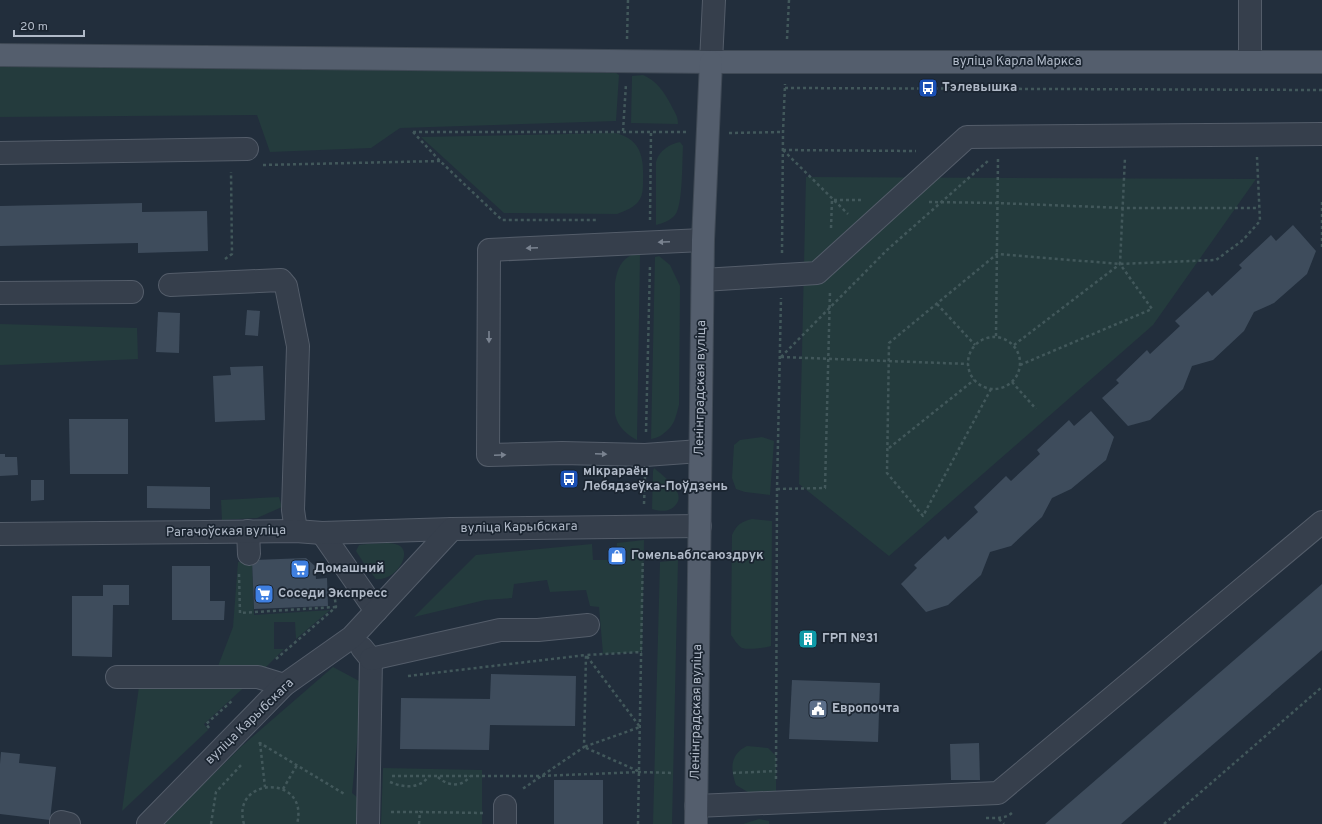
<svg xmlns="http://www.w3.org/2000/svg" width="1322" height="824" viewBox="0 0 1322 824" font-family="Overpass,sans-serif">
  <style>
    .green { fill: #243b3d }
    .building { fill: #3e4c5c }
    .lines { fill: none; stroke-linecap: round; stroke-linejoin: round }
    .minor-casing { stroke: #545d6a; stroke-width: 24 }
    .major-casing { stroke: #3f4955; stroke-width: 24 }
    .path { stroke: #42585b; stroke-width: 2.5; stroke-dasharray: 3 3; stroke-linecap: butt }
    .minor { stroke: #363f4c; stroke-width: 22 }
    .major { stroke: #545e6d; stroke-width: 22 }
    .oneway { fill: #7a8390 }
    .labels { text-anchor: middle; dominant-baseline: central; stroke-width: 3.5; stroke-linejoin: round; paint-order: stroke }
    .street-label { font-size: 13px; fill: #b1bac8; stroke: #1b2531 }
    .poi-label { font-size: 13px; font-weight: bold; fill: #b1bac8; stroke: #1b2531; text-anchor: start }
  </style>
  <rect width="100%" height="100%" fill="#222e3c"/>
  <!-- green -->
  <g class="green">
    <polygon points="0,64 607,71 615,72 619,75 616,121 400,128 371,148 270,152 257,115 0,117"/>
    <path d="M 643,75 C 657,81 665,93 672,107 C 675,113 678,116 678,124 L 631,123 L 632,76 Z"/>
    <path d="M 615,133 C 641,139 644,157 643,181 C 643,187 643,194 640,199 C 636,207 625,211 617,214 L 504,213 L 421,137 Z"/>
    <path d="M 680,142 L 683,146 C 682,161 683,206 675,215 C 670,221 663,223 656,225 L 656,162 C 659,151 669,144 680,142 Z"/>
    <polygon points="806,177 1256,179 1153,325 889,556 799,484"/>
    <path d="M 634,254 L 640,255 L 637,440 C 627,435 617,426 615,414 L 615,283 C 617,269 621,259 634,254 Z"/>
    <path d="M 659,256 L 670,265 L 680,286 L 679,405 C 675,419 675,425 663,434 C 659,437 656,438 651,439 L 655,257 Z"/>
    <polygon points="0,324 137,328 138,359 0,365"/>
    <polygon points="762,437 774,441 770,495 745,492 736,489 732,478 734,445 740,440"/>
    <path d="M 654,468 C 662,475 675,484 678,494 C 679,497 679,500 677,503 C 672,512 661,512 652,509 L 653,471 Z"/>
    <polygon points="279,497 282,507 257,518 222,520 221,500"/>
    <path d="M 752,519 L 772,521 L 771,646 C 764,648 748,650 742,648 C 737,645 734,639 731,635 L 732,535 C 737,524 741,522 752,519 Z"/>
    <polygon points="644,540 642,652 603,654 599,607 590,606 586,590 550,592 547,580 514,584 512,598 485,600 414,617 476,555 592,544 593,560 615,560 617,543"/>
    <path d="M 367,544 C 376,544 387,542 395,544 C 416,548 397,582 376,579 L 365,565 L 356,551 L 359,545 Z"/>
    <polygon points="252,560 254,615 330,610 296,639 295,622 274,622 274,649 284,649 258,675 215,674 233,627 238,562"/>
    <polygon points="678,560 672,824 653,824 660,562"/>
    <polygon points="333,667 363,683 352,793 363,802 362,824 163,824 243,745"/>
    <polygon points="140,679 252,680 204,724 208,730 122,811"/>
    <path d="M 747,746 L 768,748 L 776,756 L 776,791 L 751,794 L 736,785 C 730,769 730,754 747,746 Z"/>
    <polygon points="383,768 482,770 482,824 381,824"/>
    <polygon points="759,819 769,821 769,824 743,824"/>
  </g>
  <!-- building -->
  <g class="building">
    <polygon points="142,203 142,212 207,211 208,251 138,253 138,243 0,246 0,206"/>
    <polygon points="1293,225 1316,251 1307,274 1274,303 1254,312 1244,331 1213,360 1192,366 1183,389 1150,420 1128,426 1102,398 1119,383 1116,380 1147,350 1150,354 1180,326 1175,321 1208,291 1212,296 1242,268 1239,265 1271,235 1276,241"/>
    <polygon points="247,310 260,311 258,336 245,335"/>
    <polygon points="158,312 180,313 179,353 156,352"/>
    <polygon points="263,366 265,420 215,422 213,376 231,375 230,367"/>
    <polygon points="1091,411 1114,437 1106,460 1071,489 1052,498 1042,517 1011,546 990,552 981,575 948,605 926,612 901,584 917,568 914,565 945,536 948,540 978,512 974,507 1006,476 1011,481 1040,454 1037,450 1069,420 1074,426"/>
    <polygon points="69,419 128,419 128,474 70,474"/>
    <polygon points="0,454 5,454 5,457 17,457 18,475 0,476"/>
    <polygon points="31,480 44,480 44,500 31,501"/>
    <polygon points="147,486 210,487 210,509 147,508"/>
    <polygon points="306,558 315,566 316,579 327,578 328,606 254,609 252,560"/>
    <polygon points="172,566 210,566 210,601 225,601 224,620 172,620"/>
    <polygon points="1322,584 1322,650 1254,709 1121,824 1045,824"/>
    <polygon points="103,585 129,585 129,605 113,605 112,657 72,656 72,596 103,596"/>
    <polygon points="800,632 817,633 816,646 799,645"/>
    <polygon points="491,674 576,676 575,726 490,725 489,750 400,749 401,698 490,699"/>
    <polygon points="792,680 880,683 878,742 789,739"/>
    <polygon points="979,743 980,780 951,780 950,744"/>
    <polygon points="1,752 20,754 19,763 56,767 50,820 0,814 0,764"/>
    <rect x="554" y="780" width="49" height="44"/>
  </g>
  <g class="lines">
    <!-- minor casing -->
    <g class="minor-casing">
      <g id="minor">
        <polyline points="1250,0 1250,62"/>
        <polyline points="711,62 714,0"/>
        <polyline points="0,153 247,149"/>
        <polyline points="703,280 817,273 967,137 1322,134"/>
        <polyline points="170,285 281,280 286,286 298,346 293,510 296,531"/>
        <polyline points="0,293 132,292"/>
        <polyline points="700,451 645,455 562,453 488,455 489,250 703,240"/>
        <polyline points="248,531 249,554"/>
        <polyline points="322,533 376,611"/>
        <polyline points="0,534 296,531 322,533 452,529"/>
        <polyline points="362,648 371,659 368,824"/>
        <polyline points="371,659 500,630 538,630 588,625"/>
        <polyline points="117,677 258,677 284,685"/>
        <polyline points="505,806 505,824"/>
        <polyline points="696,806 998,793 1322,522"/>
        <polyline points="61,822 69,824"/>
        <polyline points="148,824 284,685 352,637 452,529 700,526"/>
      </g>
    </g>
    <!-- major casing -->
    <g class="major-casing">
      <g id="major">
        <polyline points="0,55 711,62 1322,62"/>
        <polyline points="696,824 703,240 711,62"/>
      </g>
    </g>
    <!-- path -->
    <g class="path">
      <polyline points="627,39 628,0"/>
      <polyline points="787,39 789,0"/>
      <polyline points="785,88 1322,90"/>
      <polyline points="623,131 626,84"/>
      <polyline points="413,132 686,132"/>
      <polyline points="413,132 440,161 502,220 597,220"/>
      <polyline points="729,133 783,132"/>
      <polyline points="783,150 916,151"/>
      <polyline points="783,150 848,214"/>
      <polyline points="263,165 440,161"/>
      <polyline points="929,202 997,203 1123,208 1259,208"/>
      <polyline points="1322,202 1322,250"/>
      <polyline points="650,220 651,131"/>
      <polyline points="831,228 832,200 862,200"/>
      <polyline points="782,253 783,132 785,84"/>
      <polyline points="225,259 232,254 231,172"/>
      <polyline points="937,304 975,345"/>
      <polyline points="996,336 998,158"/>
      <circle cx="994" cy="363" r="26"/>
      <polyline points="1014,345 1120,264"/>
      <polyline points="781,357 887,250 989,160"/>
      <polyline points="781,357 968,364"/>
      <polyline points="1020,365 1152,309 1120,264 1125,157"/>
      <polyline points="1012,382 1036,409"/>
      <polyline points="991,389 923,516 887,473 889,343 997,254 1120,264 1216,260 1243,240 1260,221 1257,157"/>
      <polyline points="646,432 650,265"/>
      <polyline points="889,448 974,380"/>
      <polyline points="777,489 825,488 830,291"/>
      <polyline points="644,504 645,477"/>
      <polyline points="239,574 240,613 335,607"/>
      <polyline points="276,659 336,607 334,592"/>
      <polyline points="408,676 586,655 584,747 521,790"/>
      <polyline points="209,728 206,724 233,700"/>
      <polyline points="260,743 265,787"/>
      <polyline points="259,744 260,743 346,795"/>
      <polyline points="638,771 584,747 640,727 586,655 642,652"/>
      <polyline points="733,773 776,771"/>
      <polyline points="392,776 541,776 639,772 673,773"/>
      <path d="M 438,777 C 447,786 462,788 470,776"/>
      <polyline points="776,779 777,489 781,298"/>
      <path d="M 390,782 C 404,788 420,789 429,776"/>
      <polyline points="283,789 297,765"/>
      <polyline points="391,812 420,812"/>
      <path d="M 986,818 C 996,818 1006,819 1013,812"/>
      <polyline points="999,819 1004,824"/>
      <polyline points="211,824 216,792 243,763"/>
      <path d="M 244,824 C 230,776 310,774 297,824"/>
      <polyline points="419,824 420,812 483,813"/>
      <polyline points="638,824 643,549"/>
      <polyline points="1164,824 1322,687"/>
    </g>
    <!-- minor -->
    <use href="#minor" class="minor"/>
    <!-- major -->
    <use href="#major" class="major"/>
  </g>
  <!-- one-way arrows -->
  <defs><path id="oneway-solid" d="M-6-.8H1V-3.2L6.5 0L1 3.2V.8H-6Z"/></defs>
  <g class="oneway">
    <use href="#oneway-solid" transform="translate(664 242) rotate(178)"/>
    <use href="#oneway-solid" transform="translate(532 248) rotate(178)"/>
    <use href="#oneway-solid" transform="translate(489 337) rotate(90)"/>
    <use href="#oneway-solid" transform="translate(601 454) rotate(2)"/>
    <use href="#oneway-solid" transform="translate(500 455) rotate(-2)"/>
  </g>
  <!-- icons -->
  <defs>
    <g id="bus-square" transform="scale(1)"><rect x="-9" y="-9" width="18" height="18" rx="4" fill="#1a4fb4" stroke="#1b2531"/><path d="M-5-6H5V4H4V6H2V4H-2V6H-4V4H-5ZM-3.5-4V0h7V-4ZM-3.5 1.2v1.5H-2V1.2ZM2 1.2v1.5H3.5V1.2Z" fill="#fff"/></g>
    <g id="shop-square" transform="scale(1)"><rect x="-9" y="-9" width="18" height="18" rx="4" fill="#3f7fe0" stroke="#1b2531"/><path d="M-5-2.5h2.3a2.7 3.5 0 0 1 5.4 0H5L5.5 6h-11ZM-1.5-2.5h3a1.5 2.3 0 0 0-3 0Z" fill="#fff"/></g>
    <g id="supermarket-square" transform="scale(1)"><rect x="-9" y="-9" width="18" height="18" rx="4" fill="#3f7fe0" stroke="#1b2531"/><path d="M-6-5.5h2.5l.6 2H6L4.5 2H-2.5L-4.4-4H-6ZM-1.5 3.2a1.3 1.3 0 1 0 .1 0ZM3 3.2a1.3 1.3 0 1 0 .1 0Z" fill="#fff"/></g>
    <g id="building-square" transform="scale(1)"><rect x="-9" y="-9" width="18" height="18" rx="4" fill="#0f9aa8" stroke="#1b2531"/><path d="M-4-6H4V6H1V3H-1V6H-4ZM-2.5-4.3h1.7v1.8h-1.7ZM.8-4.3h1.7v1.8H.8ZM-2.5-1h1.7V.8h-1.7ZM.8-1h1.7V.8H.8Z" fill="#fff"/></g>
    <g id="civic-square" transform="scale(1)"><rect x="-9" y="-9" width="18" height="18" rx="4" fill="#5c6f8a" stroke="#1b2531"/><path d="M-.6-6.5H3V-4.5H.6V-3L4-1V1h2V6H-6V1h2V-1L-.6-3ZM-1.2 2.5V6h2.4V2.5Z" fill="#fff"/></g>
  </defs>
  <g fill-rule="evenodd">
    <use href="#bus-square" x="928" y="88"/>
    <use href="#bus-square" x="569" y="479"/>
    <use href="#shop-square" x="617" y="556"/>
    <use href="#supermarket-square" x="300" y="569"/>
    <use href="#supermarket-square" x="264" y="594"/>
    <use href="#building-square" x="808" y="639"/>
    <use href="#civic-square" x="818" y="709"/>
  </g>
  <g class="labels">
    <!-- street labels -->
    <g class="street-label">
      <text x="1017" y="62">вуліца Карла Маркса</text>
      <text transform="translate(701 388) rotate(-89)">Ленінградская вуліца</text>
      <text transform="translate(519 528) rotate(-1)">вуліца Карыбскага</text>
      <text transform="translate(226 532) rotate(-1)">Рагачоўская вуліца</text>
      <text transform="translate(697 712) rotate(-89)">Ленінградская вуліца</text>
      <text transform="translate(250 722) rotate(-44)">вуліца Карыбскага</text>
    </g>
    <!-- poi labels -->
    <g class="poi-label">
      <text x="942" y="88">Тэлевышка</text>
      <text x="583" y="472">мікрараён<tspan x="583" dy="15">Лебядзеўка-Поўдзень</tspan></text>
      <text x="631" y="556">Гомельаблсаюздрук</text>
      <text x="314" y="569">Домашний</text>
      <text x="278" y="594">Соседи Экспресс</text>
      <text x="822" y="639">ГРП №31</text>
      <text x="832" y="709">Европочта</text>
    </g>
  </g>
  <!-- scale -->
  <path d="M14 30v6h70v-6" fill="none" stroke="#b1bac8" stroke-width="2"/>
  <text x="20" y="30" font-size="12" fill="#b1bac8" stroke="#1b2531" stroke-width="3" paint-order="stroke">20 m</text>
</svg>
